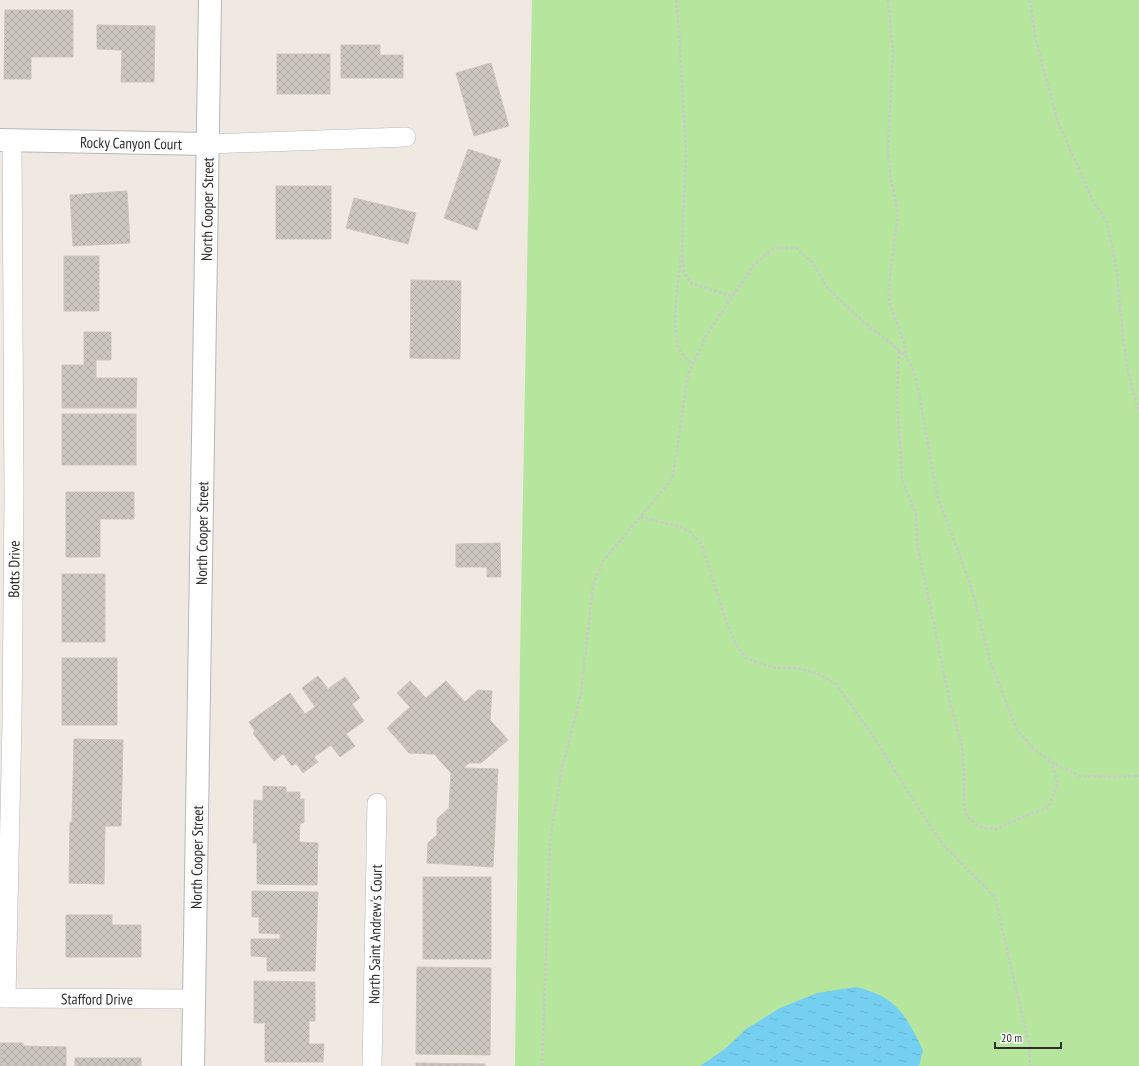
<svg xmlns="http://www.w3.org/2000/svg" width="1139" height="1066" viewBox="0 0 1139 1066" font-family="'PT Sans Narrow',sans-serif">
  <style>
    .grass { fill: #b6e59e }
    .water { fill: url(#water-ripples) }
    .building { fill: url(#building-cross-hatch); stroke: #cbc5ba }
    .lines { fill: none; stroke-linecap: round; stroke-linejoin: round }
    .street-casing { stroke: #b4b7c1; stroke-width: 20 }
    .secondary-casing { stroke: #b4b7c1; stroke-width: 24 }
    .path { stroke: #c9c9c9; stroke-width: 2.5; stroke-dasharray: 3 2; stroke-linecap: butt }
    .street { stroke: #fff; stroke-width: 19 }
    .secondary { stroke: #fff; stroke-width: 22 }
    .labels { text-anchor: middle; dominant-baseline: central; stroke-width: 3; stroke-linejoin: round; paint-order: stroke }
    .street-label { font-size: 15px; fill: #2e2e2e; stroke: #fff }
  </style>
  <defs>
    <pattern id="water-ripples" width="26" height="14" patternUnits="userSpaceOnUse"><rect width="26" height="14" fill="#75cff0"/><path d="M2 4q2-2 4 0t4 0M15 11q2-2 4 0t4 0" fill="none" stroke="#66b2ce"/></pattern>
    <pattern id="building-cross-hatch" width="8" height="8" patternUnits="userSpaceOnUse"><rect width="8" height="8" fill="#cbc7bf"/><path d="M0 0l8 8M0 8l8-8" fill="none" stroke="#afaba4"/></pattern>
  </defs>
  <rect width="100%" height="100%" fill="#efe9e1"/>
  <!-- grass -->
  <polygon class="grass" points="532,0 1139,0 1139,1066 515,1066 520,658"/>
  <!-- water -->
  <path class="water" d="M 856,987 C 897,997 905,1014 923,1050 L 919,1066 L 700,1066 L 725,1049 L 746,1029 L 780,1008 L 817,993 Z"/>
  <!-- building -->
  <g class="building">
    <polygon points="5,10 73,10 73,57 31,57 31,79 4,79"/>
    <polygon points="97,25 155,26 154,82 121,82 122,50 97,49"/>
    <polygon points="341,45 380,45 380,55 403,55 403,78 341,78"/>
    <rect x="277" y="54" width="53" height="40"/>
    <polygon points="491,63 509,126 474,136 456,73"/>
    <polygon points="468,149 501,160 477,230 444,218"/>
    <rect x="276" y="186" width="55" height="53"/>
    <polygon points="127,191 130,243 73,246 70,195"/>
    <polygon points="354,198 416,213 408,244 346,228"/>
    <rect x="64" y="256" width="35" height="55"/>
    <polygon points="411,280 461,281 460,359 410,358"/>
    <polygon points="84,332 111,332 111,360 96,360 96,378 137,378 136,408 62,408 62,365 84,365"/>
    <rect x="62" y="414" width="74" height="51"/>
    <polygon points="66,492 134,492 134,519 100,519 100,557 66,557"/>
    <polygon points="500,543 501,577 487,577 487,567 456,567 456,544"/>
    <rect x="62" y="574" width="43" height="68"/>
    <rect x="62" y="658" width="55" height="67"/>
    <polygon points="318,676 328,689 345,677 360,698 352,704 364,721 346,734 355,746 340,757 331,745 314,757 318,762 303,773 296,763 292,766 283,754 274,761 253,733 255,731 249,722 290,693 305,714 315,707 302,688"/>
    <polygon points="410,681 426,698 446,681 465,702 478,690 492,691 490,720 508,740 481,763 469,763 464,768 498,769 493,867 427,863 428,843 437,835 437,819 449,808 451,773 434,754 409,753 387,728 410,707 397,693"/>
    <polygon points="74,739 123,740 121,826 105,826 104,884 69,883 70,822 72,822"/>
    <polygon points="263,786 286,787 286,792 300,792 300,799 304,799 304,823 300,823 299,842 318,843 317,885 257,884 257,843 253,843 254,800 263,801"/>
    <rect x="423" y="877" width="68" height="82"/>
    <polygon points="252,891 318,892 315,971 267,971 267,957 251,956 251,939 280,939 280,934 259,933 259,917 252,917"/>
    <polygon points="66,915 112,915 112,925 141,925 141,957 66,957"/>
    <polygon points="417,967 491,968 490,1055 416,1054"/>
    <polygon points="254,981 315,982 315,1021 309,1021 309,1044 324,1044 323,1062 265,1062 265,1023 254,1023"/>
    <polygon points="0,1043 23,1043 23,1046 66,1047 66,1066 0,1066"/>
    <rect x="75" y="1058" width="66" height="8"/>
    <polygon points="416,1063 485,1064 485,1066 416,1066"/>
  </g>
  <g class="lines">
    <!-- street casing -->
    <g class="street-casing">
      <g id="street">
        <polyline points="208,144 406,137"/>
        <path id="s1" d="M 0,998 L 194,999"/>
        <path id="s2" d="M 6,998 L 12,722 L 14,495 L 12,140"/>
        <path id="s3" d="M 372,1066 L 377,803"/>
      </g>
    </g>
    <!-- secondary casing -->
    <g class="secondary-casing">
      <g id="secondary">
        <path id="s4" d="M 0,140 L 208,144"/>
        <path id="s5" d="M 193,1066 L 210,0"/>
      </g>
    </g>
    <!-- path -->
    <g class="path">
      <polyline points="676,0 679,30 686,153 682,250 684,273 692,284 732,296"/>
      <polyline points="888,0 893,51 888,150 890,175 898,214 889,284 889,301 904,343 906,355"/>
      <polyline points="1030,0 1036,41 1058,122 1093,201 1107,222 1117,272 1123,338 1128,372 1139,412"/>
      <path d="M 681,255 C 679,277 670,331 680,351 C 683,356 688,360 693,364"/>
      <polyline points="899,351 897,395 902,479 916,514 917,542 950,703 962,746 964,768 964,806 967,816 977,825 985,828 996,829 1032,813 1048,808 1058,782 1051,762"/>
      <polyline points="641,517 681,527 691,533 701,543 728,626 738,648 746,658 758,663 776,668 796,668 817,673 836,684 876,740 919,809 944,846 995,897 1029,1045 1030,1066"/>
      <polyline points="542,1066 550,840 562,769 581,694 593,586 603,561 672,479 676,457 688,374 707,334 753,266 774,248 796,248 813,263 827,288 864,322 906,356 913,370 919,394 937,495 971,586 990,661 1017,730 1034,749 1051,762 1080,776 1115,777 1139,776"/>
    </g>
    <!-- street -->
    <use href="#street" class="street"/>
    <!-- secondary -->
    <use href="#secondary" class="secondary"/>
  </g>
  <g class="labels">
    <!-- street labels -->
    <g class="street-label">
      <text stroke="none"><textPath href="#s4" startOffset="131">Rocky Canyon Court</textPath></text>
      <text stroke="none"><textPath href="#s5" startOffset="857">North Cooper Street</textPath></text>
      <text stroke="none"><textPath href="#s5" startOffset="533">North Cooper Street</textPath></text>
      <text stroke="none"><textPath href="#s2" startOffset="429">Botts Drive</textPath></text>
      <text stroke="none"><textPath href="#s5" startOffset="209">North Cooper Street</textPath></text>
      <text stroke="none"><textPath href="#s3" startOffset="132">North Saint Andrew's Court</textPath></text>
      <text stroke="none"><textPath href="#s1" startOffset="97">Stafford Drive</textPath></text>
    </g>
  </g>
  <!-- scale -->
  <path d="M995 1042v6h66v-6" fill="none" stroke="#2e2e2e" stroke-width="2"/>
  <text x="1001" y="1042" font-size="12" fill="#2e2e2e" stroke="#ffffff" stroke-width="3" paint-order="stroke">20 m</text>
</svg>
